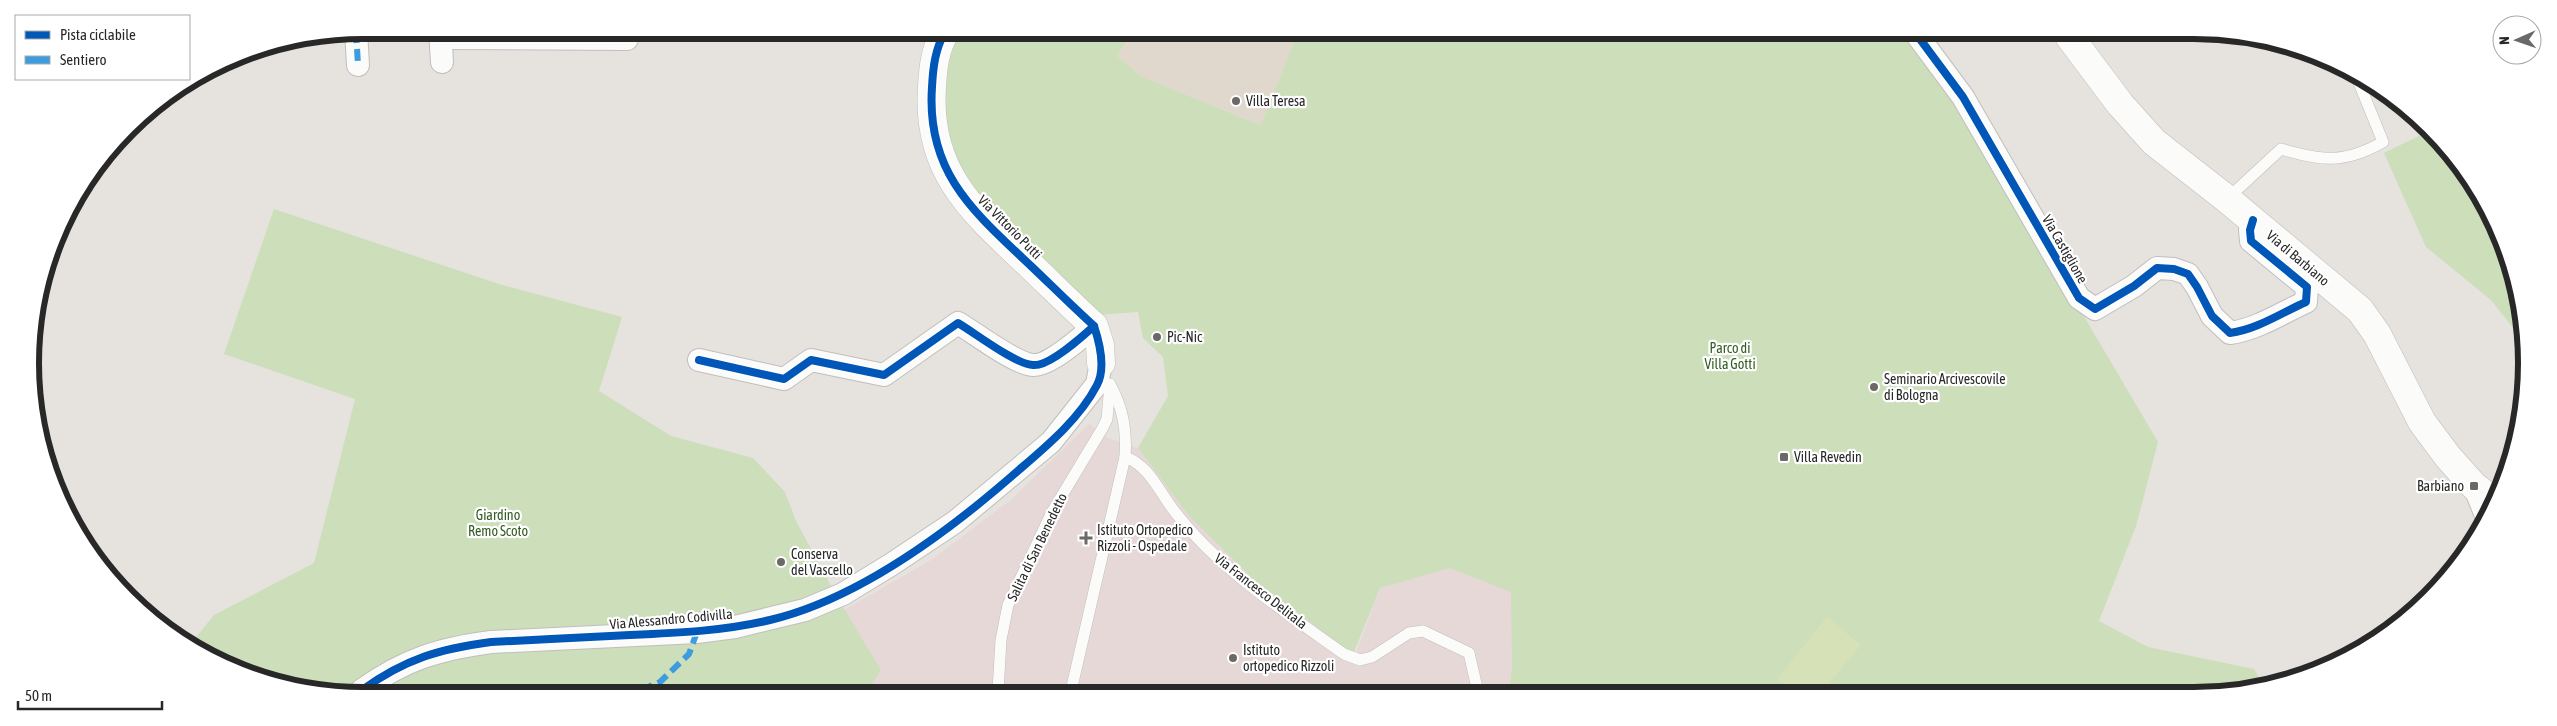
<svg xmlns="http://www.w3.org/2000/svg" width="2557" height="726" viewBox="0 0 2557 726" font-family="'Asap Condensed',sans-serif">
  <style>
    .education { fill: #e0d8cd }
    .medical { fill: #e7d8d8 }
    .green { fill: #ccdeba }
    .pitch { fill: #d6e1b8 }
    .lines { fill: none; stroke-linecap: round; stroke-linejoin: round }
    .service-casing { stroke: #c0bebf; stroke-width: 12 }
    .minor-casing { stroke: #c0bebf; stroke-width: 24 }
    .tertiary-casing { stroke: #c0bebf; stroke-width: 29 }
    .service { stroke: #fbfbfa; stroke-width: 11 }
    .minor { stroke: #fbfbfa; stroke-width: 22 }
    .tertiary { stroke: #fbfbfa; stroke-width: 28 }
    .quiet { stroke: #3d9ce0; stroke-width: 6; stroke-dasharray: 12 6; stroke-linecap: butt }
    .cycleway-casing { stroke: #fff; stroke-width: 11 }
    .cycleway { stroke: #0057b8; stroke-width: 8 }
    .poi-dot { fill: #6a6968; stroke: #fff; stroke-width: 2 }
    .labels { text-anchor: middle; dominant-baseline: central; stroke-width: 4.5; stroke-linejoin: round; paint-order: stroke }
    .poi-label { font-size: 14px; fill: #282828; stroke: #fff; text-anchor: start }
    .street-label { font-size: 14px; fill: #282828; stroke: #fff }
    .park-label { font-size: 14px; fill: #325b21; stroke: #fff }
    .rim { fill: none; stroke: #282828; stroke-width: 6 }
  </style>
  <rect width="100%" height="100%" fill="#e6e2de"/>
  <!-- education -->
  <polygon class="education" points="1134,33 1298,33 1262,125 1142,77 1117,56"/>
  <!-- medical -->
  <polygon class="medical" points="1089,424 1108,438 1138,448 1189,516 1254,580 1341,657 1354,658 1380,588 1450,568 1512,591 1512,668 1509,692 868,691 881,670 844,610 931,560 1012,499"/>
  <!-- green -->
  <g class="green">
    <polygon points="944,32 1133,33 1117,56 1142,77 1261,125 1298,33 1902,35 1955,106 2085,318 2158,442 2136,526 2099,621 2148,647 2254,669 2264,686 2237,693 1509,692 1512,668 1511,592 1450,568 1380,588 1354,652 1350,652 1254,580 1189,516 1138,448 1168,396 1163,357 1143,338 1138,312 1083,316 942,164"/>
    <polygon points="2431,130 2471,178 2502,235 2521,298 2525,343 2491,300 2426,247 2384,153"/>
    <polygon points="274,209 499,284 622,317 599,391 671,436 753,458 785,492 796,521 837,597 881,670 868,691 298,690 236,671 189,646 214,615 314,563 355,399 224,354"/>
  </g>
  <!-- pitch -->
  <polygon class="pitch" points="1827,617 1861,645 1822,692 1794,692 1777,679"/>
  <g class="lines">
    <!-- service casing -->
    <g class="service-casing">
      <g id="service">
        <path d="M 2227,199 L 2281,149 C 2322,161 2344,164 2383,142 L 2355,73"/>
        <path d="M 1125,457 C 1150,466 1159,492 1175,512 C 1220,570 1285,612 1344,654 L 1360,660 L 1372,657 L 1409,633 L 1423,631 L 1469,653 L 1478,692"/>
        <polyline points="998,691 1001,640 1008,605 1052,512 1102,429 1107,419 1110,384"/>
        <path d="M 1071,691 L 1125,457 C 1127,430 1123,409 1111,386"/>
      </g>
    </g>
    <!-- minor casing -->
    <g class="minor-casing">
      <g id="minor">
        <polyline points="440,30 442,62"/>
        <polyline points="356,31 358,65"/>
        <path d="M 1917,35 L 1963,97 L 2079,298 L 2095,309 L 2134,286 L 2157,268 L 2174,269 L 2188,274 L 2197,287 L 2212,316 L 2230,333 C 2258,329 2281,313 2306,302 L 2307,287 L 2251,241 L 2250,230 L 2253,220"/>
        <polyline points="441,38 627,39"/>
        <path d="M 699,360 L 784,379 L 811,360 L 884,375 L 958,323 C 975,333 1015,364 1033,365 C 1048,367 1082,337 1094,326"/>
        <polyline points="2474,486 2487,518"/>
        <path d="M 362,690 C 405,659 439,649 491,642 L 697,632 L 735,627 L 805,610 L 843,594 L 892,564 L 955,522 L 1051,442 L 1097,384 L 1101,363"/>
      </g>
    </g>
    <!-- tertiary casing -->
    <g class="tertiary-casing">
      <g id="tertiary">
        <path d="M 945,32 C 935,49 933,68 932,87 C 926,173 974,212 1031,266 C 1052,286 1073,307 1094,326 L 1100,345 L 1101,363"/>
        <polyline points="2069,36 2120,104 2154,142 2227,199 2360,310 2377,334 2422,422 2448,457 2474,486 2493,501"/>
      </g>
    </g>
    <!-- service -->
    <use href="#service" class="service"/>
    <!-- minor -->
    <use href="#minor" class="minor"/>
    <!-- tertiary -->
    <use href="#tertiary" class="tertiary"/>
    <!-- quiet -->
    <g class="quiet">
      <polyline points="356,31 358,65"/>
      <polyline points="441,38 627,39"/>
      <polyline points="641,690 660,682 689,654 697,632"/>
    </g>
    <!-- cycleway casing -->
    <g class="cycleway-casing">
      <g id="cycleway">
        <path d="M 1917,35 L 1963,97 L 2079,298 L 2095,309 L 2134,286 L 2157,268 L 2174,269 L 2188,274 L 2197,287 L 2212,316 L 2230,333 C 2258,329 2281,313 2306,302 L 2307,287 L 2251,241 L 2250,230 L 2253,220"/>
        <path d="M 699,360 L 784,379 L 811,360 L 884,375 L 958,323 C 975,333 1015,364 1033,365 C 1048,367 1082,337 1094,326"/>
        <path d="M 362,690 C 405,659 439,649 491,642 C 537,640 584,637 630,635 C 677,633 724,631 770,620 C 859,599 952,529 1020,469 C 1048,445 1080,418 1097,385 C 1106,368 1100,344 1094,326 C 1073,307 1052,286 1031,266 C 974,212 926,173 932,87 C 933,68 935,49 945,32"/>
      </g>
    </g>
    <!-- cycleway -->
    <use href="#cycleway" class="cycleway"/>
  </g>
  <!-- markers -->
  <g class="poi-dot">
    <circle cx="1236" cy="101" r="5"/>
    <circle cx="1157" cy="337" r="5"/>
    <circle cx="1874" cy="387" r="5"/>
    <rect x="1779" y="452" width="10" height="10" rx="2.5"/>
    <rect x="2469" y="481" width="10" height="10" rx="2.5"/>
    <path d="M1083.5 530.5h5v5h5v5h-5v5h-5v-5h-5v-5h5z"/>
    <circle cx="781" cy="562" r="5"/>
    <circle cx="1233" cy="658" r="5"/>
  </g>
  <g class="labels">
    <!-- poi labels -->
    <g class="poi-label">
      <text x="1246" y="101">Villa Teresa</text>
      <text x="1167" y="337">Pic-Nic</text>
      <text x="1884" y="379">Seminario Arcivescovile<tspan x="1884" dy="16">di Bologna</tspan></text>
      <text x="1794" y="457">Villa Revedin</text>
      <text x="2464" y="486" text-anchor="end">Barbiano</text>
      <text x="1097" y="530">Istituto Ortopedico<tspan x="1097" dy="16">Rizzoli - Ospedale</tspan></text>
      <text x="791" y="554">Conserva<tspan x="791" dy="16">del Vascello</tspan></text>
      <text x="1243" y="650">Istituto<tspan x="1243" dy="16">ortopedico Rizzoli</tspan></text>
    </g>
    <!-- street labels -->
    <g class="street-label">
      <text transform="translate(1010 227) rotate(45)">Via Vittorio Putti</text>
      <text transform="translate(2065 249) rotate(60)">Via Castiglione</text>
      <text transform="translate(2298 258) rotate(40)">Via di Barbiano</text>
      <text transform="translate(1037 547) rotate(-64)">Salita di San Benedetto</text>
      <text transform="translate(1261 591) rotate(38)">Via Francesco Delitala</text>
      <text transform="translate(671 619) rotate(-5)">Via Alessandro Codivilla</text>
    </g>
    <!-- park labels -->
    <g class="park-label">
      <text x="1730" y="348">Parco di<tspan x="1730" dy="16">Villa Gotti</tspan></text>
      <text x="498" y="515">Giardino<tspan x="498" dy="16">Remo Scoto</tspan></text>
    </g>
  </g>
  <!-- crop -->
  <path d="M0 0H2557V726H0ZM363 39H2194A324 324 0 0 1 2518 363V363A324 324 0 0 1 2194 687H363A324 324 0 0 1 39 363V363A324 324 0 0 1 363 39Z" fill="#fff" fill-rule="evenodd"/>
  <path class="rim" d="M363 39H2194A324 324 0 0 1 2518 363V363A324 324 0 0 1 2194 687H363A324 324 0 0 1 39 363V363A324 324 0 0 1 363 39Z"/>
  <!-- legend -->
  <rect x="15" y="15" width="175" height="65" fill="#ffffff" stroke="#a9a9a9"/>
  <rect x="25" y="31" width="25" height="8" fill="#0057b8" stroke="#a9a9a9"/>
  <text x="60" y="40" font-size="15" fill="#282828">Pista ciclabile</text>
  <rect x="25" y="56" width="25" height="8" fill="#3d9ce0" stroke="#a9a9a9"/>
  <text x="60" y="65" font-size="15" fill="#282828">Sentiero</text>
  <!-- north arrow -->
  <g transform="translate(2517 40) rotate(268)"><circle r="24" fill="#ffffff" stroke="#a9a9a9"/>
  <path d="M0-4L9 19L0 12L-9 19Z" fill="#6a6968"/>
  <text y="-8" font-size="14" font-weight="bold" text-anchor="middle" fill="#282828">N</text>
  </g>
  <!-- scale -->
  <path d="M18 701v8h144v-8" fill="none" stroke="#282828" stroke-width="2.5"/>
  <text x="25" y="701" font-size="15" fill="#282828" stroke="#ffffff" stroke-width="4" paint-order="stroke">50 m</text>
</svg>
